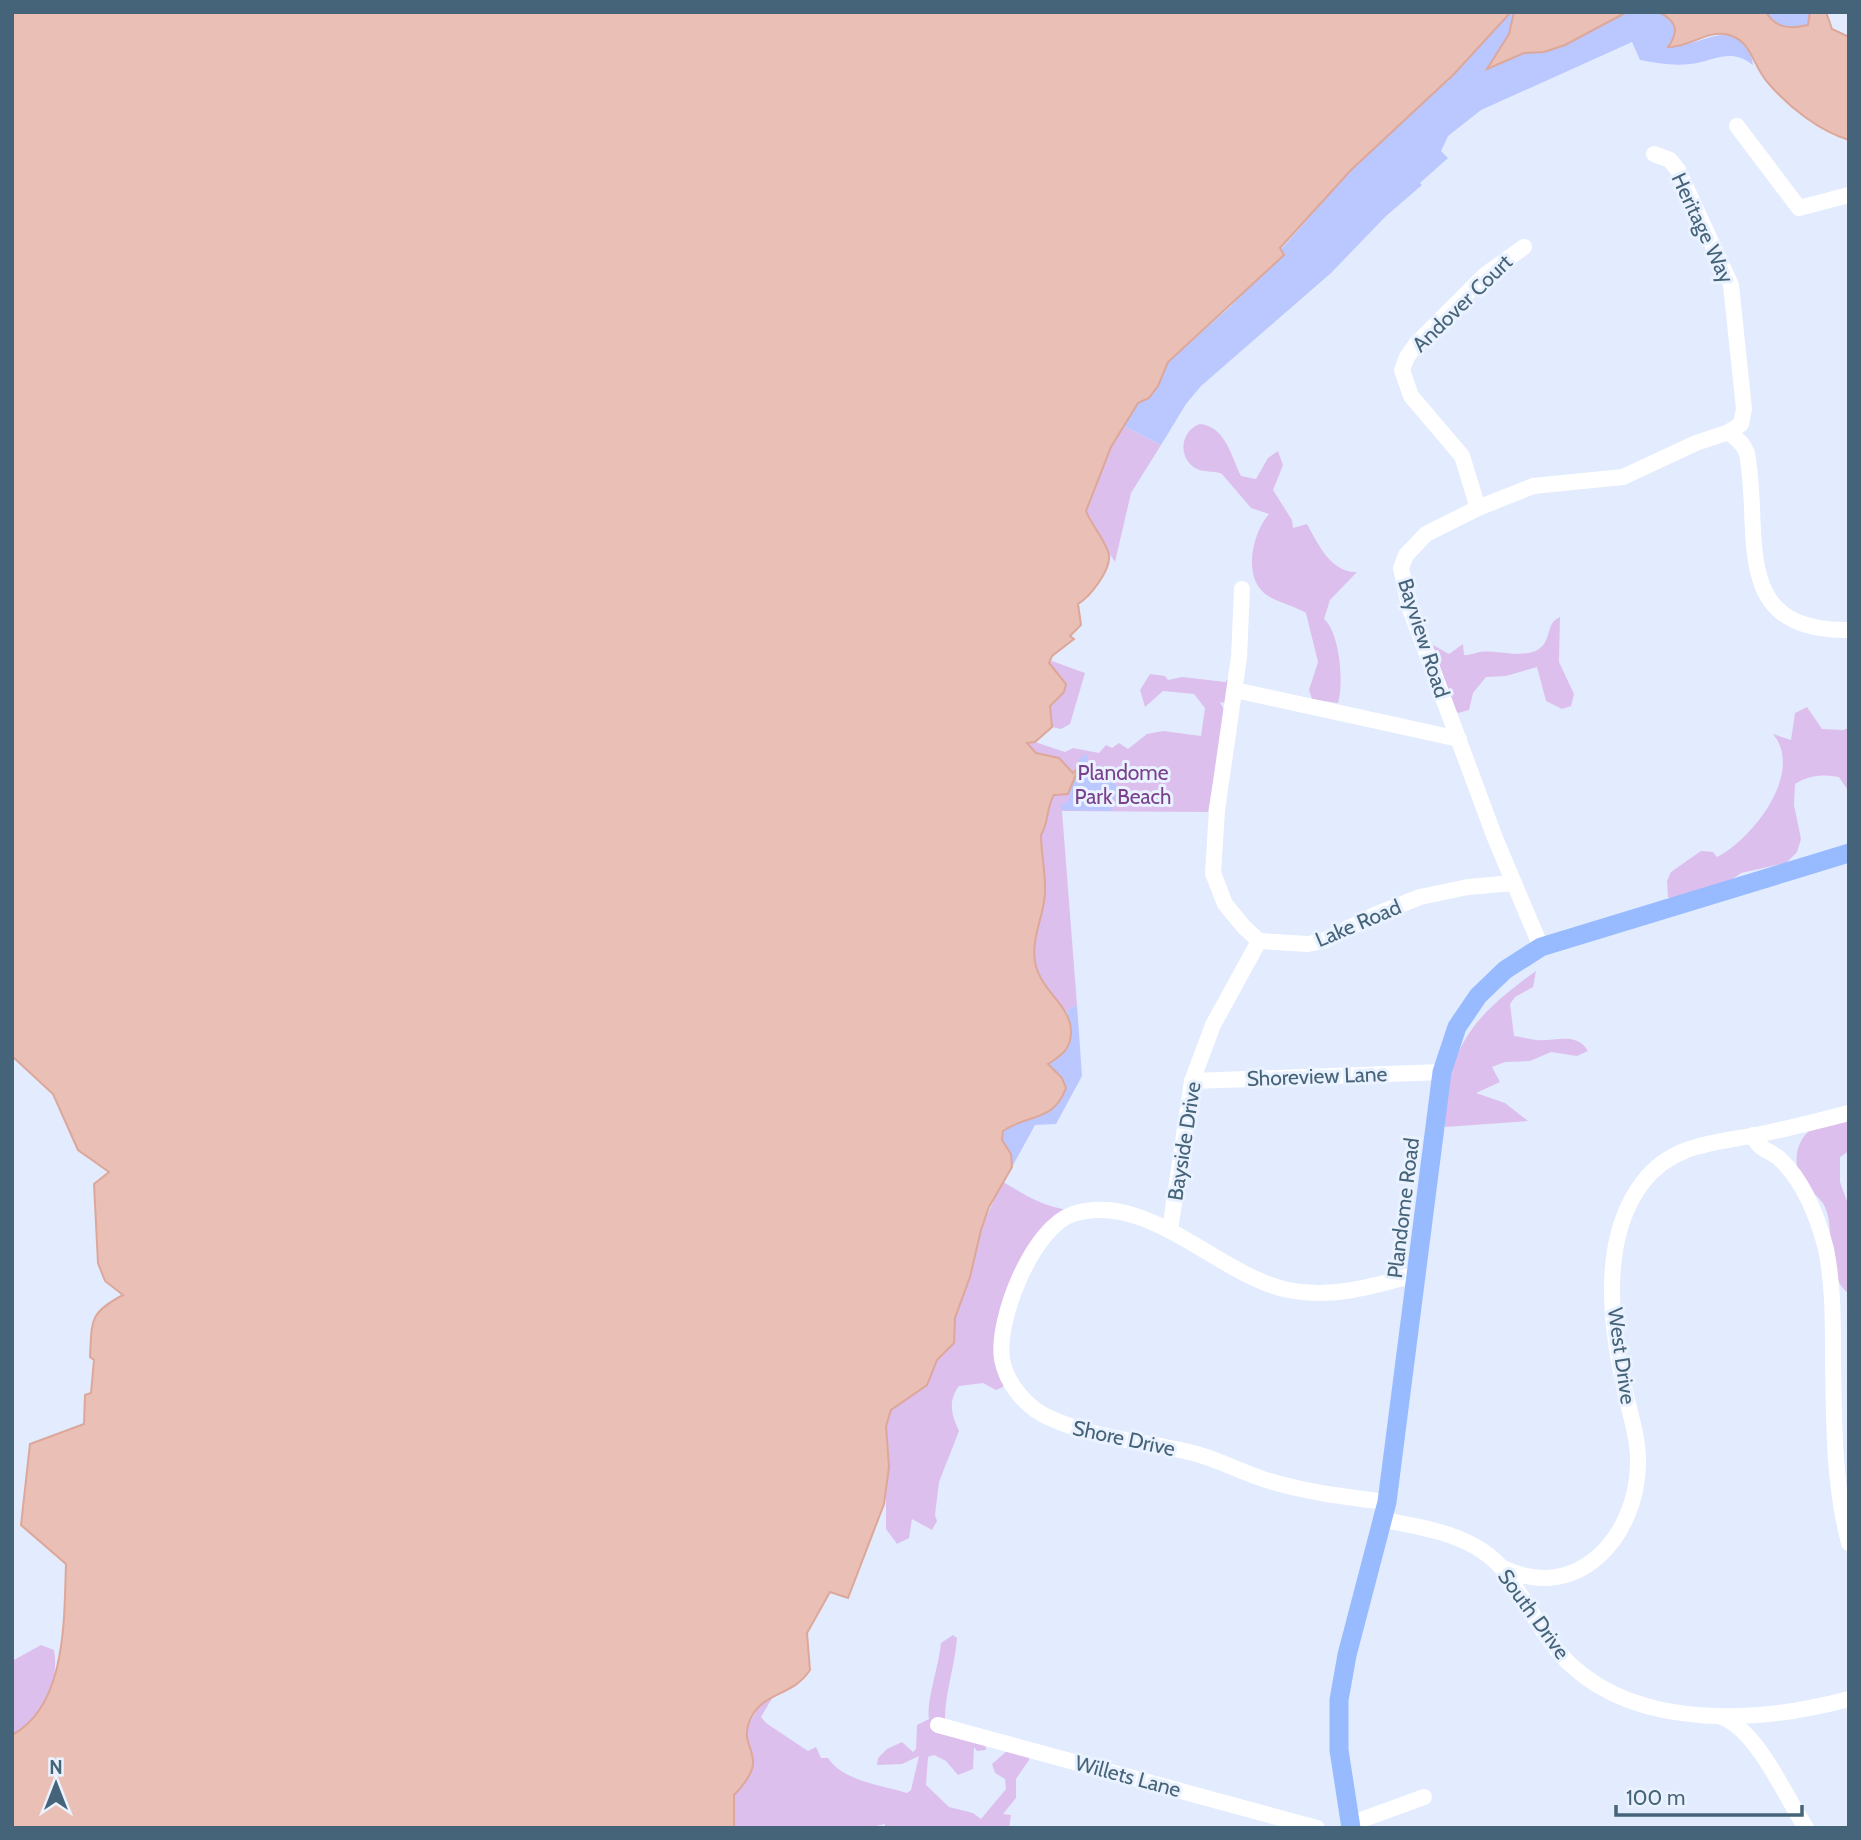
<svg xmlns="http://www.w3.org/2000/svg" width="1861" height="1840" viewBox="0 0 1861 1840" font-family="Cabin,sans-serif">
  <style>
    .green { fill: #ddbfed }
    .sand { fill: #bbc7ff }
    .water { fill: #eabfb5; stroke: #dda79a; stroke-width: 2 }
    .lines { fill: none; stroke-linecap: round; stroke-linejoin: round }
    .minor { stroke: #fff; stroke-width: 16 }
    .major { stroke: #98baff; stroke-width: 19 }
    .labels { text-anchor: middle; dominant-baseline: central; stroke-width: 6; stroke-linejoin: round; paint-order: stroke }
    .street-label { font-size: 21px; fill: #466479; stroke: #eaf2ff }
    .park-label { font-size: 21px; fill: #79418c; stroke: #eaf2ff }
  </style>
  <rect width="100%" height="100%" fill="#e2ecfe"/>
  <!-- green -->
  <g class="green">
    <path d="M 1200,424 C 1226,427 1231,456 1241,476 L 1256,479 L 1268,458 L 1278,451 L 1283,465 L 1273,490 L 1292,520 L 1293,528 L 1307,524 C 1318,544 1331,573 1357,572 L 1330,600 L 1324,619 C 1340,633 1344,683 1338,703 L 1312,699 L 1309,690 L 1318,662 L 1306,613 C 1293,605 1271,601 1262,591 C 1243,571 1254,531 1269,514 L 1251,508 L 1222,474 C 1213,470 1203,473 1195,468 C 1177,457 1181,430 1200,424 Z"/>
    <polygon points="1124,426 1161,445 1131,493 1115,562 1092,526 1086,511 1111,447"/>
    <path d="M 1560,617 L 1559,662 L 1574,694 L 1571,706 L 1562,709 L 1546,701 L 1537,667 L 1506,676 L 1486,677 L 1473,693 L 1469,710 L 1458,713 L 1453,707 L 1433,645 L 1449,654 L 1463,644 L 1464,655 C 1471,655 1474,653 1480,652 C 1497,649 1531,662 1544,644 C 1551,634 1547,623 1560,617 Z"/>
    <polygon points="1052,661 1085,673 1070,724 1061,729 1052,727 1050,706 1064,692 1060,677 1049,663"/>
    <polygon points="1150,674 1165,676 1168,680 1182,677 1225,682 1229,678 1226,703 1220,702 1225,712 1208,812 1062,811 1077,1005 1066,1011 1042,984 1035,961 1034,942 1045,892 1041,835 1045,829 1051,800 1075,771 1069,771 1057,757 1036,753 1026,743 1035,742 1065,752 1073,748 1099,753 1106,745 1112,748 1119,743 1128,749 1147,734 1163,731 1201,736 1205,708 1194,694 1163,691 1145,707 1140,690"/>
    <path d="M 1807,707 L 1822,729 L 1843,730 L 1849,728 L 1849,792 L 1839,777 C 1824,774 1809,775 1795,784 L 1794,805 L 1801,839 L 1797,852 L 1786,863 L 1741,873 L 1727,883 L 1672,899 L 1668,897 L 1667,881 L 1671,872 L 1701,851 L 1713,852 L 1717,857 C 1752,839 1805,773 1773,734 L 1791,740 L 1795,713 Z"/>
    <path d="M 1536,971 L 1533,987 L 1515,997 L 1510,1004 L 1514,1036 C 1522,1037 1529,1039 1536,1040 C 1555,1042 1576,1031 1588,1051 L 1577,1056 L 1551,1052 L 1530,1061 L 1505,1062 L 1492,1067 L 1500,1082 L 1476,1093 L 1505,1103 L 1528,1121 L 1445,1127 C 1445,1047 1475,1015 1536,971 Z"/>
    <path d="M 1849,1119 L 1849,1151 L 1840,1157 L 1840,1182 L 1849,1207 L 1849,1294 C 1822,1273 1836,1230 1825,1207 C 1821,1197 1809,1191 1803,1183 C 1792,1166 1795,1140 1812,1129 C 1821,1123 1838,1122 1849,1119 Z"/>
    <path d="M 1002,1181 C 1033,1200 1044,1207 1080,1212 L 1060,1219 L 1011,1301 L 1003,1387 L 996,1390 L 983,1383 L 959,1386 C 948,1401 951,1414 959,1431 L 939,1482 L 935,1515 L 937,1521 L 932,1530 L 912,1519 L 909,1538 L 897,1544 L 886,1529 L 886,1426 L 891,1410 L 920,1390 L 937,1360 L 954,1343 L 955,1318 L 970,1277 L 981,1230 Z"/>
    <path d="M 953,1635 L 957,1638 C 955,1666 945,1692 945,1720 L 985,1743 L 986,1750 L 977,1751 L 974,1747 L 973,1769 L 958,1775 L 946,1761 L 934,1755 L 928,1757 L 926,1785 L 949,1807 L 973,1813 L 981,1819 L 1006,1789 L 1005,1779 L 995,1773 L 992,1764 L 1007,1751 L 1030,1750 L 1029,1760 L 1016,1779 L 1016,1798 L 1003,1814 L 1011,1815 L 1009,1828 L 885,1828 L 885,1824 L 867,1828 L 734,1828 L 734,1795 C 761,1769 751,1761 746,1730 L 760,1704 L 774,1695 L 761,1717 L 766,1723 L 808,1751 L 816,1747 L 821,1758 L 828,1758 C 843,1781 881,1785 907,1793 L 911,1790 L 919,1756 L 902,1764 L 877,1765 L 878,1758 L 887,1749 L 902,1742 L 913,1752 L 916,1749 L 917,1725 L 929,1719 C 926,1702 939,1665 941,1643 Z"/>
    <path d="M 41,1645 L 54,1650 C 60,1683 42,1719 12,1735 L 12,1661 Z"/>
  </g>
  <!-- sand -->
  <g class="sand">
    <path d="M 1511,12 L 1514,12 L 1509,34 L 1487,69 C 1499,64 1511,57 1523,54 C 1529,51 1537,53 1544,52 C 1573,44 1598,16 1628,12 C 1652,9 1693,14 1668,46 C 1697,50 1746,7 1753,65 C 1730,47 1715,61 1690,64 C 1673,66 1657,63 1640,60 L 1632,42 L 1481,110 L 1448,136 L 1441,151 L 1448,158 L 1420,183 L 1422,185 L 1386,216 L 1331,273 L 1201,386 L 1186,404 L 1161,445 L 1124,426 L 1138,403 L 1149,398 L 1158,386 L 1168,362 L 1231,306 L 1351,170 L 1454,74 Z"/>
    <path d="M 1766,12 L 1810,12 L 1808,25 C 1791,29 1776,29 1766,12 Z"/>
    <path d="M 1087,754 L 1088,766 C 1106,768 1110,788 1128,789 L 1115,795 L 1112,811 L 1061,810 L 1061,803 L 1066,804 L 1070,797 L 1068,794 L 1076,775 L 1079,759 Z"/>
    <path d="M 1077,1005 L 1082,1076 L 1056,1124 L 1035,1125 L 1012,1167 L 1011,1154 L 1002,1140 L 1003,1131 C 1029,1113 1054,1123 1066,1088 L 1062,1078 L 1048,1064 L 1068,1014 L 1066,1011 Z"/>
  </g>
  <!-- water -->
  <g class="water">
    <path d="M 12,12 L 1511,12 L 1454,74 L 1351,170 L 1280,248 L 1284,255 L 1168,362 L 1158,386 L 1149,398 L 1138,403 L 1111,447 L 1086,511 C 1092,526 1106,541 1109,555 C 1111,570 1090,597 1078,604 L 1081,625 L 1070,636 L 1074,639 L 1052,656 L 1049,663 L 1066,684 L 1064,692 L 1050,706 L 1052,727 L 1035,742 L 1027,743 L 1036,753 L 1059,758 L 1073,773 L 1079,767 L 1068,794 L 1054,795 C 1046,807 1049,823 1041,835 C 1041,853 1046,874 1045,893 C 1044,916 1031,938 1035,962 C 1041,993 1071,1004 1071,1032 C 1071,1049 1061,1056 1048,1064 L 1062,1078 L 1066,1088 C 1053,1123 1029,1113 1003,1131 L 1002,1140 L 1011,1154 L 1012,1167 L 989,1207 L 981,1230 L 970,1277 L 955,1318 L 954,1343 L 937,1360 L 927,1385 L 891,1410 L 886,1426 L 889,1467 L 884,1504 L 848,1598 L 830,1592 L 807,1633 L 810,1670 C 793,1696 766,1691 752,1716 C 733,1751 776,1752 734,1795 L 734,1828 L 12,1828 L 12,1735 C 67,1706 64,1618 66,1564 L 21,1525 L 30,1444 L 84,1424 L 85,1395 L 91,1393 L 94,1360 L 90,1357 C 92,1320 89,1313 123,1295 L 105,1281 L 98,1263 L 94,1184 L 109,1172 L 78,1150 L 53,1094 L 12,1056 Z"/>
    <polygon points="1514,12 1627,12 1565,45 1544,52 1524,53 1487,69 1509,34"/>
    <path d="M 1659,12 L 1766,12 C 1776,29 1791,29 1808,25 L 1810,12 L 1826,12 L 1832,29 L 1849,37 L 1849,140 C 1819,131 1789,107 1769,84 C 1751,65 1753,39 1725,34 C 1706,31 1687,48 1668,47 C 1680,30 1676,21 1659,12 Z"/>
  </g>
  <g class="lines">
    <!-- minor -->
    <g class="minor">
      <polyline points="1737,126 1799,208 1849,195"/>
      <path d="M 1729,432 L 1742,444 L 1747,453 C 1762,534 1728,632 1849,630"/>
      <polyline points="1478,508 1462,456 1411,396 1402,370 1407,357 1417,343 1485,275 1524,247"/>
      <polyline points="1242,589 1239,657 1217,810 1213,873 1225,904 1244,927 1259,941 1308,944 1323,941 1377,914 1420,897 1468,887 1514,883"/>
      <polyline points="1235,690 1459,739"/>
      <polyline points="1541,947 1495,838 1409,606 1401,568 1406,555 1426,534 1478,508 1533,486 1623,477 1696,443 1729,432 1741,424 1744,409 1731,285 1678,170 1670,160 1654,154"/>
      <polyline points="1192,1081 1442,1072"/>
      <path d="M 1753,1135 C 1758,1150 1770,1150 1780,1159 C 1804,1182 1818,1218 1826,1249 C 1833,1284 1833,1320 1833,1356 C 1834,1419 1833,1481 1849,1543"/>
      <polyline points="1170,1230 1192,1081 1213,1025 1259,941"/>
      <path d="M 1387,1502 C 1345,1497 1303,1492 1263,1479 C 1239,1471 1217,1459 1193,1453 C 1144,1441 1096,1439 1050,1418 C 1027,1409 1006,1383 1002,1359 C 996,1319 1033,1227 1073,1214 C 1148,1190 1219,1276 1288,1290 C 1333,1299 1374,1286 1417,1274"/>
      <path d="M 1383,1520 C 1424,1527 1478,1536 1504,1571 C 1528,1602 1543,1639 1572,1666 C 1643,1731 1763,1722 1849,1699"/>
      <path d="M 1503,1568 C 1578,1604 1637,1536 1638,1464 C 1639,1439 1629,1411 1624,1386 C 1610,1322 1600,1238 1643,1182 C 1672,1144 1714,1143 1756,1135 C 1787,1129 1818,1121 1849,1113"/>
      <path d="M 1721,1717 C 1757,1729 1785,1796 1806,1828"/>
      <polyline points="938,1725 1317,1828"/>
      <polyline points="1350,1824 1424,1797"/>
    </g>
    <!-- major -->
    <polyline class="major" points="1351,1828 1339,1750 1339,1700 1347,1655 1387,1502 1442,1072 1457,1027 1478,996 1505,970 1541,947 1849,853"/>
  </g>
  <g class="labels">
    <!-- street labels -->
    <g class="street-label">
      <text transform="translate(1703 228) rotate(65)">Heritage Way</text>
      <text transform="translate(1462 303) rotate(-44)">Andover Court</text>
      <text transform="translate(1424 638) rotate(72)">Bayview Road</text>
      <text transform="translate(1358 923) rotate(-23)">Lake Road</text>
      <text transform="translate(1317 1076) rotate(-2)">Shoreview Lane</text>
      <text transform="translate(1184 1141) rotate(-81)">Bayside Drive</text>
      <text transform="translate(1403 1208) rotate(-83)">Plandome Road</text>
      <text transform="translate(1622 1356) rotate(82)">West Drive</text>
      <text transform="translate(1124 1438) rotate(12)">Shore Drive</text>
      <text transform="translate(1534 1614) rotate(54)">South Drive</text>
      <text transform="translate(1128 1776) rotate(15)">Willets Lane</text>
    </g>
    <!-- park labels -->
    <g class="park-label">
      <text x="1123" y="772">Plandome<tspan x="1123" dy="24">Park Beach</tspan></text>
    </g>
  </g>
  <!-- border -->
  <rect width="1861" height="1840" fill="none" stroke="#466479" stroke-width="28"/>
  <!-- north arrow -->
  <g transform="translate(56 1784)" stroke="#eaf2ff" stroke-width="5" paint-order="stroke">
  <path d="M0-5L12 26L0 18L-12 26Z" fill="#466479"/>
  <text y="-10" font-size="19" font-weight="bold" text-anchor="middle" fill="#466479">N</text>
  </g>
  <!-- scale -->
  <path d="M1616 1805v10h186v-10" fill="none" stroke="#466479" stroke-width="3.5"/>
  <text x="1626" y="1805" font-size="21" fill="#466479" stroke="#eaf2ff" stroke-width="5" paint-order="stroke">100 m</text>
</svg>
